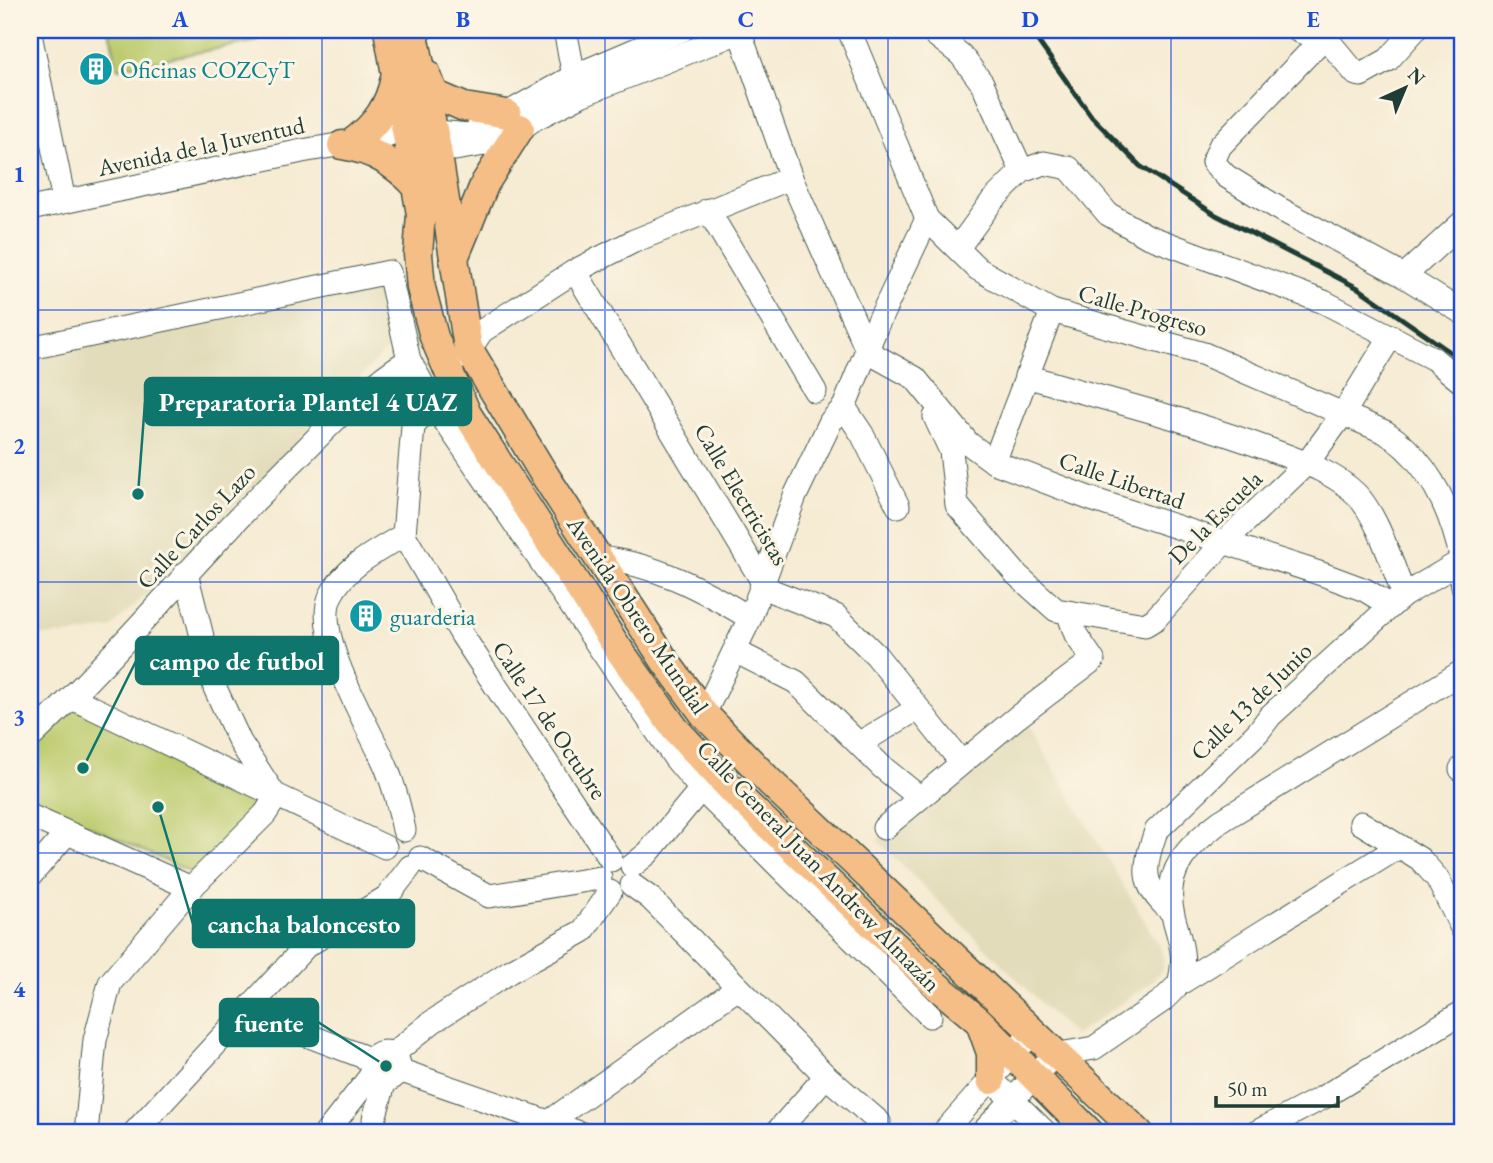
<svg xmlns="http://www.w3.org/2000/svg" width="1493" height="1163" viewBox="0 0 1493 1163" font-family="'EB Garamond',serif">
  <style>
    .built { fill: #e2dcba }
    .green { fill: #bbca6c; stroke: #6d8450; stroke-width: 2 }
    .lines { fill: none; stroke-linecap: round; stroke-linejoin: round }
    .minor-casing { stroke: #3f574c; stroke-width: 25 }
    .major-casing { stroke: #3f574c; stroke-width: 31 }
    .minor { stroke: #fff; stroke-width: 23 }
    .major { stroke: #f6be87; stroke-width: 28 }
    .rail { stroke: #1f3d34; stroke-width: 5 }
    .grid { fill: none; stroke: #1d4ed8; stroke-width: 2; stroke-opacity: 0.55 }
    .labels { text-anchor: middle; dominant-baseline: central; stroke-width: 6; stroke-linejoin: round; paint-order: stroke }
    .culture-label { font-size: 24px; fill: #0d838f; stroke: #fcf5e5; text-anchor: start }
    .street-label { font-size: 24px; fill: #1f3d34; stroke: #fcf5e5 }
    .leader { fill: none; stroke: #0f766e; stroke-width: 2.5 }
    .callout-dot { fill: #0f766e; stroke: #fcf5e5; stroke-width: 2.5 }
    .callout { fill: #0f766e; stroke: #0f766e; stroke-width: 2.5 }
    .callout-label { font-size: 26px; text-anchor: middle; font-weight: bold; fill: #fff }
    .neatline { fill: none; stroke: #1d4ed8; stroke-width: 2.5 }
    .grid-label { font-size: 23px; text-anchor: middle; font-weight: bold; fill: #1d4ed8 }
  </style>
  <rect width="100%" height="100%" fill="#fcf5e5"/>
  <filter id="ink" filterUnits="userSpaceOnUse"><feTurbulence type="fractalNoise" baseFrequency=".0143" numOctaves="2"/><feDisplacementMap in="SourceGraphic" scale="14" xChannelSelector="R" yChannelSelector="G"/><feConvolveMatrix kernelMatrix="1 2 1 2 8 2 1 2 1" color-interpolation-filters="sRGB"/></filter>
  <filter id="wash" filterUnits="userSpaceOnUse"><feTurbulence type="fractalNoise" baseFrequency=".00686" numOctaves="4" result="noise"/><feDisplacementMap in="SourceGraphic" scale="28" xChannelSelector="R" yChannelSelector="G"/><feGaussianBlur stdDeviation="1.57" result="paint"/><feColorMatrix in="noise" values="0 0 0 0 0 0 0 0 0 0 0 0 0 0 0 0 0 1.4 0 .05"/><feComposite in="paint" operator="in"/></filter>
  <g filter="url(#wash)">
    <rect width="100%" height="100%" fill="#f6ebd3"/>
    <!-- built -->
    <g class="built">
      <polygon points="380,289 391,345 207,534 111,628 76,634 30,636 30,360 111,340"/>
      <polygon points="1024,719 1160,947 1164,960 1162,970 1149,984 1074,1036 877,840"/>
    </g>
    <!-- green -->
    <g class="green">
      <polygon points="109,30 254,30 257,41 118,68"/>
      <polygon points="73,706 275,801 201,877 30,799 30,751"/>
    </g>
  </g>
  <g filter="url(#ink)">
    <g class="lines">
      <!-- minor casing -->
      <g class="minor-casing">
        <g id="minor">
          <polyline points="565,30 574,76"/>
          <polyline points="739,30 791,178 868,352 915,378 968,443 994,462 1091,499 1322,574 1365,590 1391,606"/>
          <path d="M 849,30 L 927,219 L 978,269 L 1052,311 L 1204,354 L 1385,432 C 1425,458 1446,499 1458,544 C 1462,557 1461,573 1463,587"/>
          <polyline points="929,30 961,55 982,83 1022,171"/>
          <polyline points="1297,30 1330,43 1356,74 1361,75 1388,60 1415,30"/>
          <polyline points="1331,30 1220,146 1213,162 1226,176 1278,208 1404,276 1463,313"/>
          <polyline points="30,34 64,201"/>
          <polyline points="455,149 503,141 534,119 581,95 744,30"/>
          <polyline points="30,209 302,151 384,137 405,129 469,135 574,76 682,30"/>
          <polyline points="708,210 815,391"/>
          <polyline points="958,248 992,201 1022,171 1044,163 1069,168 1108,214 1147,236 1324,302 1434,359 1463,383"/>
          <polyline points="575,271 764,584 772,591 836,616 876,655 961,762"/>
          <polyline points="1404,276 1463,222"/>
          <polyline points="30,348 389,272 409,360 434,405 675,758 701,789 930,1016"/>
          <polyline points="464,357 482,331 575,271 634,241 791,178"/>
          <path d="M 1026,376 C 1108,400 1191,420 1271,450 C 1300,461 1334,472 1356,494 C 1378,516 1392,565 1404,595"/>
          <polyline points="442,396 413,426 404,535 462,635 611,860"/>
          <polyline points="844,407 862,434 898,506"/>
          <polyline points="935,417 951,451 957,505 1017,575 1056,610 1145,625 1155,619 1224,542 1307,463 1343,414 1391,336"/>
          <polyline points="994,462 1052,311"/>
          <path d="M 598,558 C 654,563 702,589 750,618"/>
          <polyline points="735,651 796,682 882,767 919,797"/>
          <polyline points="72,698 385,847"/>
          <polyline points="704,714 750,618 795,496 831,421 844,407 877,325 927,219"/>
          <path d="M 30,738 C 124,649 205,548 298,457 C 333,422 366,386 409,360"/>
          <polyline points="860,743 917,709"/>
          <polyline points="1461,769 1463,770"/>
          <polyline points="30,816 191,888"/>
          <polyline points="1361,823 1420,859 1437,878 1463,930"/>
          <polyline points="884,828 1016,718 1093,660 1076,635 1069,615"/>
          <path d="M 404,830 C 400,809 395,789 387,769 C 371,729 311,635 331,595 C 346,566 377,551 404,535"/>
          <polyline points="420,858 489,896 600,878"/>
          <polyline points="632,866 648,853 701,789 716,790"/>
          <polyline points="30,876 66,834"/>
          <polyline points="632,885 650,898 826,1076 879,1122"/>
          <path d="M 1172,912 C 1140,885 1143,869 1156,831 L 1258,732 L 1270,716 L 1391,606 L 1404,595 L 1463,560"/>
          <path d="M 1179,984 C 1187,954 1180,943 1173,915 C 1162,871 1189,845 1221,821 L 1463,671"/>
          <polyline points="247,1012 372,1060"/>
          <circle cx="385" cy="1066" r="14"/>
          <polyline points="393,1054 432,1022 509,972 583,931 610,892"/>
          <polyline points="399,1070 580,1133"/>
          <polyline points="1001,1089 1046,1133"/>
          <polyline points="549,1122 738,988"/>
          <polyline points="86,1133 95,1040 110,983 191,888 265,814 276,797 240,742 215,688 186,573"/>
          <polyline points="134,1133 306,946 387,897 410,867"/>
          <polyline points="326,1133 373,1073"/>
          <polyline points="377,1133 374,1119 385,1080"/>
          <polyline points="776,1133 826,1076"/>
          <polyline points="943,1133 1032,1033"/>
          <polyline points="982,1133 1054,1055 1094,1048 1162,1001 1179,984 1399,847"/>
          <polyline points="1255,1133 1322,1098 1463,1012"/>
        </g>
      </g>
      <!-- major casing -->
      <g class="major-casing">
        <g id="major">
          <polyline points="388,30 421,214 418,254 421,288 434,337 467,414 617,647 675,729 734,792 937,986 980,1022 1090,1133"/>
          <polyline points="413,30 437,149 468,348 542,471 665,661 704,714 770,782 1139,1133"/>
          <polyline points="426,73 434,94 464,107 507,114"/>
          <path d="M 352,143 C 376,125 389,107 395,78"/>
          <path d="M 342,145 C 374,150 394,163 416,185"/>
          <polyline points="454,258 485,183 520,128"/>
          <polyline points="982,1028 991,1053 991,1080"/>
        </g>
      </g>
      <!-- minor -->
      <use href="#minor" class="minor"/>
      <!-- major -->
      <use href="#major" class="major"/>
      <!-- rail -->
      <polyline class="rail" points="1030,30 1092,117 1140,166 1216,215 1358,288 1463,361"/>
    </g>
  </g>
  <!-- grid -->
  <path class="grid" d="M 322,30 L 322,1133M 605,30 L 605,1133M 888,30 L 888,1133M 1171,30 L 1171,1133M 30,310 L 1463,310M 30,582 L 1463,582M 30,853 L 1463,853"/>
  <!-- icons -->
  <defs>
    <g id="building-disc" transform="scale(1.75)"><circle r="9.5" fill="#0f9aa8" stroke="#fcf5e5"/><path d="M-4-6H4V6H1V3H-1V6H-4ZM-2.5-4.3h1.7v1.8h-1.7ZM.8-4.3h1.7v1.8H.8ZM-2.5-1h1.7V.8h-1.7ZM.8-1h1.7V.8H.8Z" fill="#fff"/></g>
  </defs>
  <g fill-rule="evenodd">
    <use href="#building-disc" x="96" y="69"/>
    <use href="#building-disc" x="366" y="616"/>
  </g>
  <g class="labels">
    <!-- culture labels -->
    <g class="culture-label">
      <text x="120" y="69">Oficinas COZCyT</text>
      <text x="390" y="616">guarderia</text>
    </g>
    <!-- street labels -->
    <g class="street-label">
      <text transform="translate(201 146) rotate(-12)">Avenida de la Juventud</text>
      <text transform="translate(1143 310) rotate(16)">Calle Progreso</text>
      <text transform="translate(1122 480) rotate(19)">Calle Libertad</text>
      <text transform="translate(742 494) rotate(59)">Calle Electricistas</text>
      <text transform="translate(1215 517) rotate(-45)">De la Escuela</text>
      <text transform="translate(196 526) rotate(-47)">Calle Carlos Lazo</text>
      <text transform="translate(638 615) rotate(56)">Avenida Obrero Mundial</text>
      <text transform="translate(1251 701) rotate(-44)">Calle 13 de Junio</text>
      <text transform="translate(550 720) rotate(56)">Calle 17 de Octubre</text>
      <text transform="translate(819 866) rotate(46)">Calle General Juan Andrew Almazán</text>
    </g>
  </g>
  <!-- callouts -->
  <path class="leader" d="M138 494L145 402M83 768L136 661M158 807L193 924M386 1066L318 1022"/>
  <g class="callout-dot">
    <circle cx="138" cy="494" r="7"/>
    <circle cx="83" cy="768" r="7"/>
    <circle cx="158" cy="807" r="7"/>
    <circle cx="386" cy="1066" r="7"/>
  </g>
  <g class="callout">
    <rect x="145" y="378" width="326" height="47" rx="7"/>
    <rect x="136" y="637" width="202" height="47" rx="7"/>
    <rect x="193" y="900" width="221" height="47" rx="7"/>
    <rect x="220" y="999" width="98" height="47" rx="7"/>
  </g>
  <g class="callout-label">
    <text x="308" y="411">Preparatoria Plantel 4 UAZ</text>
    <text x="237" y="670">campo de futbol</text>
    <text x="304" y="933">cancha baloncesto</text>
    <text x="269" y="1032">fuente</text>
  </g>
  <!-- margin -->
  <rect width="1493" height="1163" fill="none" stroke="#fcf5e5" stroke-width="77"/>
  <!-- north arrow -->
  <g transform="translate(1405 88) rotate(44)" stroke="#fcf5e5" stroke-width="5" paint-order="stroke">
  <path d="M0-5L12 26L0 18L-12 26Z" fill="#1f3d34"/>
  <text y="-10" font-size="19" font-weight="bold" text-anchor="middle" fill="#1f3d34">N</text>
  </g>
  <!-- scale -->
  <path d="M1216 1096v10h122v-10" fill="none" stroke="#1f3d34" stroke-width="3.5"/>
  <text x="1227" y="1096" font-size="21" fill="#1f3d34" stroke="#fcf5e5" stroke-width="5" paint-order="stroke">50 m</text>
  <rect x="38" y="38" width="1416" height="1086" class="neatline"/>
  <g class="grid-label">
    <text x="180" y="27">A</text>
    <text x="463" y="27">B</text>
    <text x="746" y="27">C</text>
    <text x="1030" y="27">D</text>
    <text x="1313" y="27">E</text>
    <text x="19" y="182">1</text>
    <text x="19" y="454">2</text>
    <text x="19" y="725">3</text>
    <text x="19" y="997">4</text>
  </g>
</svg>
